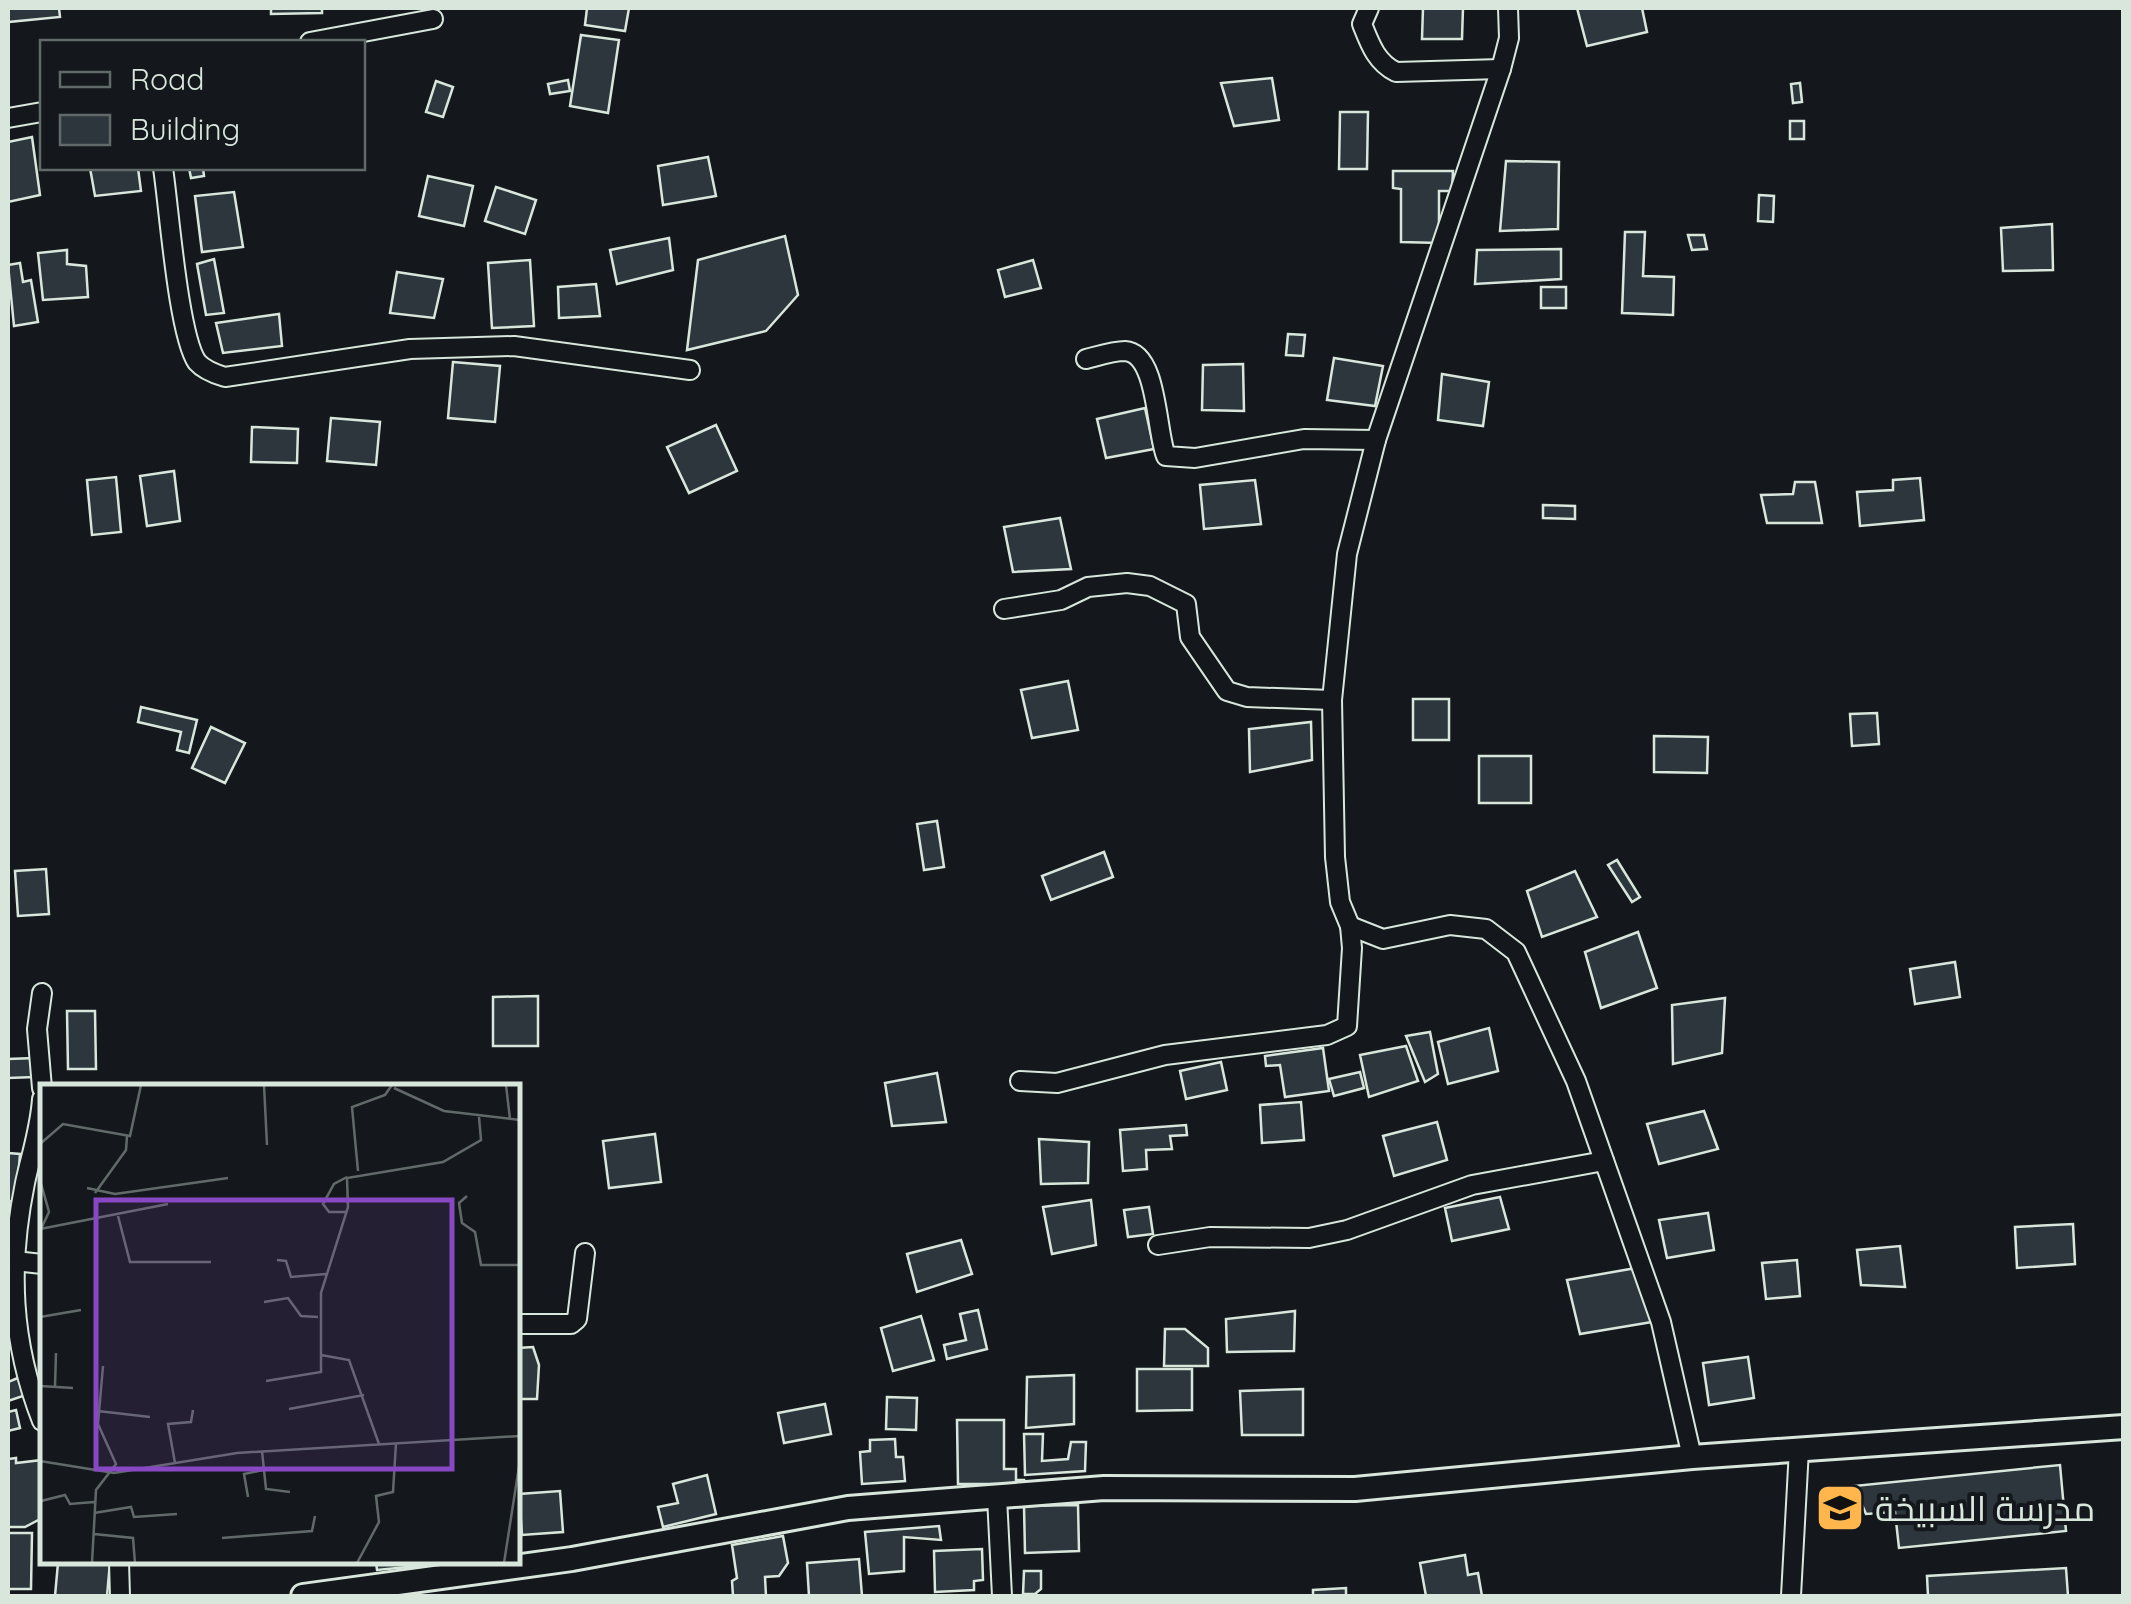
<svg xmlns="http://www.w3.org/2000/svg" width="2131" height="1604" viewBox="0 0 2131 1604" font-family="Quicksand,Cairo,sans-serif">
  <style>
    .building { fill: #2c363c; stroke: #d8e6dc; stroke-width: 2.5 }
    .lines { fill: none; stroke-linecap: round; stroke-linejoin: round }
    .minor-casing { stroke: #d8e6dc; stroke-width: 22 }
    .tertiary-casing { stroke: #d8e6dc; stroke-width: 28 }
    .minor { stroke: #14181c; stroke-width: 18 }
    .tertiary { stroke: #14181c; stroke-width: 22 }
    .labels { text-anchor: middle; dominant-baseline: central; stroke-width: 8; stroke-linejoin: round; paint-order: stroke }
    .poi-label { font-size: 35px; fill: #d8e6dc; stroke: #14181c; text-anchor: start }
    .inset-road { fill: none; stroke: #626a69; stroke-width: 2.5 }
    .view { fill: #8948c3; fill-opacity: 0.15; stroke: #8948c3; stroke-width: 5 }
    .inset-edge { fill: none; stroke: #d8e6dc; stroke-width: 5 }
  </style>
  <rect width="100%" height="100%" fill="#14181c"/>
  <!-- building -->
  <g class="building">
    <polygon points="8,8 59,8 60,17 8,22"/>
    <polygon points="271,8 322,8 322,13 271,14"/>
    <polygon points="587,8 629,8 625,31 585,25"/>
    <polygon points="1423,8 1463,8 1462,39 1422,39"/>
    <polygon points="1577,8 1642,8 1647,32 1587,46"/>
    <polygon points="581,35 619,40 608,113 570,106"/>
    <polygon points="1272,78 1279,120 1234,126 1221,83"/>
    <polygon points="568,80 570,91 550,94 548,84"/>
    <polygon points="436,81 453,87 443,117 426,112"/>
    <polygon points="1800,83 1802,102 1793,103 1791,84"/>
    <polygon points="1340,112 1368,112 1367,169 1339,169"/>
    <rect x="1790" y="121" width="14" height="18"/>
    <polygon points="32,137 40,195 8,202 8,142"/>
    <polygon points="708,157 716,196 663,205 658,166"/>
    <polygon points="1506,161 1559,162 1558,229 1500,231"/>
    <polygon points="90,168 138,168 141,191 95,196"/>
    <polygon points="189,168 203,168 204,176 191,178"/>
    <polygon points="1393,171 1453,171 1452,191 1439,191 1439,243 1401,242 1401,189 1393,188"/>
    <polygon points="428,176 473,186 464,226 419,216"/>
    <polygon points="496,187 536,200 525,234 485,221"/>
    <polygon points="234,192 243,247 202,252 195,196"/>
    <polygon points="1759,195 1774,196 1773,222 1758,221"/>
    <polygon points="2052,224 2053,270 2003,271 2001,228"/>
    <polygon points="1625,232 1645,232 1643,276 1674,277 1673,315 1622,313"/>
    <polygon points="1688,235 1704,235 1707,249 1692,250"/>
    <polygon points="785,236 798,295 766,331 687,350 698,260"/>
    <polygon points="669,238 673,270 617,284 610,250"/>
    <polygon points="1561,249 1561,279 1475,284 1477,250"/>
    <polygon points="67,250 67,264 86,266 88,297 43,300 38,253"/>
    <polygon points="214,259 224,313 206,315 197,264"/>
    <polygon points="530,260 534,326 492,328 488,263"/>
    <polygon points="1033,260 1041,288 1005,297 998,270"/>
    <polygon points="20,263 23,282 31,280 38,322 14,326 8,265"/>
    <polygon points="397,272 443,279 434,318 390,313"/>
    <polygon points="596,284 600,316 559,318 558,287"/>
    <rect x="1541" y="287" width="25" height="21"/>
    <polygon points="279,314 282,346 223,353 216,323"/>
    <polygon points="1288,334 1305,335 1303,356 1286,355"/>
    <polygon points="1334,358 1383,366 1375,406 1327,400"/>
    <polygon points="453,362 500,366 495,422 448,418"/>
    <polygon points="1243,364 1244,411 1202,410 1203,365"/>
    <polygon points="1442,374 1489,382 1483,426 1438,420"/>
    <polygon points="1145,408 1154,449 1106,458 1097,419"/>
    <polygon points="331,418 380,422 376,465 327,461"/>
    <polygon points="716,425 737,471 689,493 667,447"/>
    <polygon points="252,427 298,429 297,463 251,462"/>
    <polygon points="174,471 180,521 147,526 140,476"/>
    <polygon points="116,477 121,532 92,535 87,480"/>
    <polygon points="1920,478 1924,520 1860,526 1857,492 1893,490 1893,480"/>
    <polygon points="1255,480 1261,524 1204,529 1200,485"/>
    <polygon points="1795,482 1815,482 1822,523 1767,523 1761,495 1793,494"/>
    <polygon points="1543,505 1575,506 1575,519 1543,518"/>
    <polygon points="1060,518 1071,569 1013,572 1004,527"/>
    <polygon points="1068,681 1078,730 1032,738 1021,690"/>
    <rect x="1413" y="699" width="36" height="41"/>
    <polygon points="141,707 197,720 189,753 177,750 181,732 138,722"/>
    <polygon points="1877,713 1879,744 1852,746 1850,714"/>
    <polygon points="1311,722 1312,760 1250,772 1249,729"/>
    <polygon points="211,727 245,743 225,783 192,768"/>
    <polygon points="1654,736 1708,737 1707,773 1654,772"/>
    <rect x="1479" y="756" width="52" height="47"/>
    <polygon points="937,821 944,867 924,870 917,824"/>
    <polygon points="1104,852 1113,877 1051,900 1042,876"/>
    <polygon points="1617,860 1640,897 1632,902 1608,865"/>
    <polygon points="46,869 49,914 18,916 15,871"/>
    <polygon points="1575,871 1597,917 1542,937 1527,891"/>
    <polygon points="1638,932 1657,988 1601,1008 1585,952"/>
    <polygon points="1955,962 1960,997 1915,1004 1910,969"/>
    <polygon points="538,996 538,1046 493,1046 493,997"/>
    <polygon points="1725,998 1722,1053 1673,1064 1672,1005"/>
    <polygon points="67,1011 95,1011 96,1069 68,1069"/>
    <polygon points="1489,1028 1498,1071 1448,1084 1438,1042"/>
    <polygon points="1430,1032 1438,1074 1425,1082 1406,1036"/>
    <polygon points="1406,1046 1418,1081 1369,1097 1360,1055"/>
    <polygon points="1323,1048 1329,1091 1285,1097 1280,1065 1266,1066 1265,1056"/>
    <polygon points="35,1058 35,1077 8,1078 8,1059"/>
    <polygon points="1221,1062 1227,1090 1186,1099 1180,1071"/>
    <polygon points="1360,1072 1364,1088 1334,1096 1329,1079"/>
    <polygon points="937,1073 946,1122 892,1126 885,1083"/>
    <polygon points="1301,1102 1304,1140 1262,1143 1260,1105"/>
    <polygon points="1704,1111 1718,1149 1659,1164 1647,1124"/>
    <polygon points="1437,1122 1447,1160 1394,1176 1383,1136"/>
    <polygon points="1186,1125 1187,1135 1170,1136 1172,1149 1146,1150 1147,1169 1123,1171 1120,1130"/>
    <polygon points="655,1134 661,1182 609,1188 603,1141"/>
    <polygon points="1039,1139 1089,1142 1088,1183 1041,1184"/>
    <polygon points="8,1153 20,1154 16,1202 8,1201"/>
    <polygon points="1500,1197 1509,1229 1452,1241 1445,1208"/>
    <polygon points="1091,1200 1096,1245 1052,1254 1043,1207"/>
    <polygon points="1149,1207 1153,1234 1128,1237 1124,1210"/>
    <polygon points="1708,1213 1714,1250 1667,1258 1659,1220"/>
    <polygon points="2073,1224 2075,1264 2017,1268 2015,1227"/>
    <polygon points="961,1240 972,1274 917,1292 907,1254"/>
    <polygon points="1900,1246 1905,1287 1861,1285 1857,1250"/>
    <polygon points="1797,1260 1800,1296 1766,1299 1762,1263"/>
    <polygon points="1636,1268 1652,1322 1580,1334 1567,1280"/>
    <polygon points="978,1310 987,1349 947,1359 944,1345 966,1340 960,1314"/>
    <polygon points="1295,1311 1294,1351 1227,1352 1226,1319"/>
    <polygon points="921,1316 934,1360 893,1371 881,1328"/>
    <polygon points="1165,1329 1185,1329 1208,1348 1208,1366 1164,1366"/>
    <polygon points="533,1347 539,1365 537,1399 518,1399 518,1348"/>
    <polygon points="1748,1357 1754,1398 1709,1405 1703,1363"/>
    <polygon points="1137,1369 1192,1369 1192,1410 1137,1411"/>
    <polygon points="1074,1375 1074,1424 1026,1428 1027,1377"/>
    <polygon points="20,1377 26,1395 8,1401 8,1382"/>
    <polygon points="1303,1389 1303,1435 1242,1435 1240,1391"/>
    <polygon points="887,1397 917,1398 916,1430 886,1429"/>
    <polygon points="825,1404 831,1434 784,1443 778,1413"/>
    <polygon points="16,1410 20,1428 8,1431 8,1412"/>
    <polygon points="957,1420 1004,1420 1004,1469 1016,1469 1016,1480 1024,1480 1024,1484 958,1484"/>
    <polygon points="1024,1434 1043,1434 1042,1461 1068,1459 1071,1442 1086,1442 1085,1471 1025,1475"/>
    <polygon points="895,1439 896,1457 903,1457 905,1481 862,1484 860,1452 870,1451 870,1440"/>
    <polygon points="16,1458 16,1463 42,1460 42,1518 25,1527 8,1527 8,1459"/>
    <polygon points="2060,1465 2066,1531 1899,1548 1895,1512 1866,1514 1854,1486"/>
    <polygon points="707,1475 716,1514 663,1527 658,1507 678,1503 673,1484"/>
    <polygon points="560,1491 563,1532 522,1535 519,1494"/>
    <polygon points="1078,1505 1079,1551 1025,1553 1024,1506"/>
    <polygon points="939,1526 941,1540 904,1537 904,1571 869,1574 865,1532"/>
    <polygon points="8,1533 32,1533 31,1589 8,1589"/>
    <polygon points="783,1536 788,1563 779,1576 765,1577 766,1596 733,1596 732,1581 737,1578 732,1545"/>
    <polygon points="982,1549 983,1580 974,1581 974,1590 935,1592 934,1551"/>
    <polygon points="1465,1555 1468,1575 1478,1573 1482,1596 1426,1596 1420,1563"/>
    <polygon points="859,1559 862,1596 809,1596 807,1563"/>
    <polygon points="75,1562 110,1562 107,1596 55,1596 58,1563"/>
    <polygon points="376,1562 429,1562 429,1565 377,1570"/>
    <polygon points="2066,1568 2068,1596 1928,1596 1927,1576"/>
    <polygon points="1024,1571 1041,1571 1041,1589 1035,1594 1023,1594"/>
    <polygon points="1346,1588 1346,1596 1313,1596 1313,1590"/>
  </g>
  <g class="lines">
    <!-- minor casing -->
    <g class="minor-casing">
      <g id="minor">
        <path d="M 1369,8 L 1362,24 C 1370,44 1376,62 1396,72 L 1501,69"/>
        <polyline points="310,42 433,19"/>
        <polyline points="8,118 42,112"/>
        <path d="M 163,168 C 169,207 178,334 197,362 C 204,370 215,374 225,377 L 410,349 L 514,346 L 690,370"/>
        <path d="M 1086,359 C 1098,356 1113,351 1125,351 C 1158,353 1156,432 1166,456 L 1195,458 L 1304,439 L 1376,440"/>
        <polyline points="1004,609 1061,600 1088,587 1127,583 1150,586 1186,604 1190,637 1227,691 1247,697 1332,700"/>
        <polyline points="1350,926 1383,939 1450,925 1486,929 1516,952 1576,1081 1661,1322 1692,1457"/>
        <polyline points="42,993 37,1029 42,1088"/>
        <polyline points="1020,1081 1057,1083 1165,1055 1327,1035 1347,1026 1352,948 1350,926 1340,902 1335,857 1332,700 1347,554 1376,440 1501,69 1509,38 1508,8"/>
        <path d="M 42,1099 C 40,1129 31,1155 25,1183 C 8,1267 11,1342 42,1421"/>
        <polyline points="1158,1245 1210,1237 1309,1238 1347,1230 1472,1185 1604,1161"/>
        <polyline points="15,1261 42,1264"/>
        <polyline points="518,1324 571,1324 577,1319 585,1253"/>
        <polyline points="997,1497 1002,1596"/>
        <polyline points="119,1562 120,1596"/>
        <polyline points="1791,1596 1799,1449"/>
      </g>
    </g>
    <!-- tertiary casing -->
    <g class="tertiary-casing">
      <polyline id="tertiary" points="303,1596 572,1559 848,1508 1104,1488 1355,1489 1692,1457 2124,1427"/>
    </g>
    <!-- minor -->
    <use href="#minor" class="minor"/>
    <!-- tertiary -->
    <use href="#tertiary" class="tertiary"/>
  </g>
  <!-- icons -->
  <defs>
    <g id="school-square" transform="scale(2.5)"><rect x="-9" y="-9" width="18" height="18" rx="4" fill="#ffb74d" stroke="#14181c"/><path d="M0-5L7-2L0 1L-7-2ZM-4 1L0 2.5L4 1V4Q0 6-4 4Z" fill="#111"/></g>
  </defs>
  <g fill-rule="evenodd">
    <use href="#school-square" x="1840" y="1508"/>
  </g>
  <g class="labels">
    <!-- poi labels -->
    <g class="poi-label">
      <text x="1875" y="1508">مدرسة السبيخة</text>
    </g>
  </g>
  <!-- overview -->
  <g transform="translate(40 1084)">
    <rect width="480" height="480" fill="#14181c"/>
    <path class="inset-road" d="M 224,1 L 227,61M 466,1 L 470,35M 354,4 L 404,27 L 480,36M 0,60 L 23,40 L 90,52 L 101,1M 318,87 L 312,23 L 345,11 L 352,1M 0,96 L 9,128 L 1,145M 47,104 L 75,110 L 188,94M 55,109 L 86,66 L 87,52M 427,112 L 419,119 L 422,139 L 435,148 L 441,181 L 480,181M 307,128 L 289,128 L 283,120 L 294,100 L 307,93M 78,132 L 90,178 L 171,178M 0,145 L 128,120M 237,176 L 246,177 L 251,193 L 286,190M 224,218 L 248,214 L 261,232 L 278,233M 0,233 L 41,226M 281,271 L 309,276 L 339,360M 226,297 L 281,288 L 281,209 L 308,123 L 307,94 L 403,78 L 441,56 L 439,33M 0,302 L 33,304M 15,302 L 16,269M 249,325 L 324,311M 58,327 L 110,333M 222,367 L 226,405 L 250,408M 0,377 L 74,389 L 197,369 L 480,352M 135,379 L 128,340 L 151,338 L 153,326M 208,413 L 204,390 L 223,386M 1,417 L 25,411 L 30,420 L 54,418M 54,429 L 91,423 L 94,433 L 137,430M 54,450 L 93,454 L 95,479M 182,454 L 272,447 L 275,432M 52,479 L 56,406 L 76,380 L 58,340 L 63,282M 317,479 L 339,438 L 336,412 L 353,408 L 356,359M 464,479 L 480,376"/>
    <path class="view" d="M 56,116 L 412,116 L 412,385 L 56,385 Z"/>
    <rect width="480" height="480" class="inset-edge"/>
  </g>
  <!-- border -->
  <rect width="2131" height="1604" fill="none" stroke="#d8e6dc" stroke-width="20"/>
  <!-- legend -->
  <rect x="40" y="40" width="325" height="130" fill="#14181c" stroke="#626a69" stroke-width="2.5"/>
  <rect x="60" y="72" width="50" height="15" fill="#14181c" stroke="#626a69" stroke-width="2.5"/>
  <text x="130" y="90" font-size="30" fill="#d8e6dc">Road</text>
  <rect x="60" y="115" width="50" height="30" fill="#2c363c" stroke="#626a69" stroke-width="2.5"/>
  <text x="130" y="140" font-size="30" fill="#d8e6dc">Building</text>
</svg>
